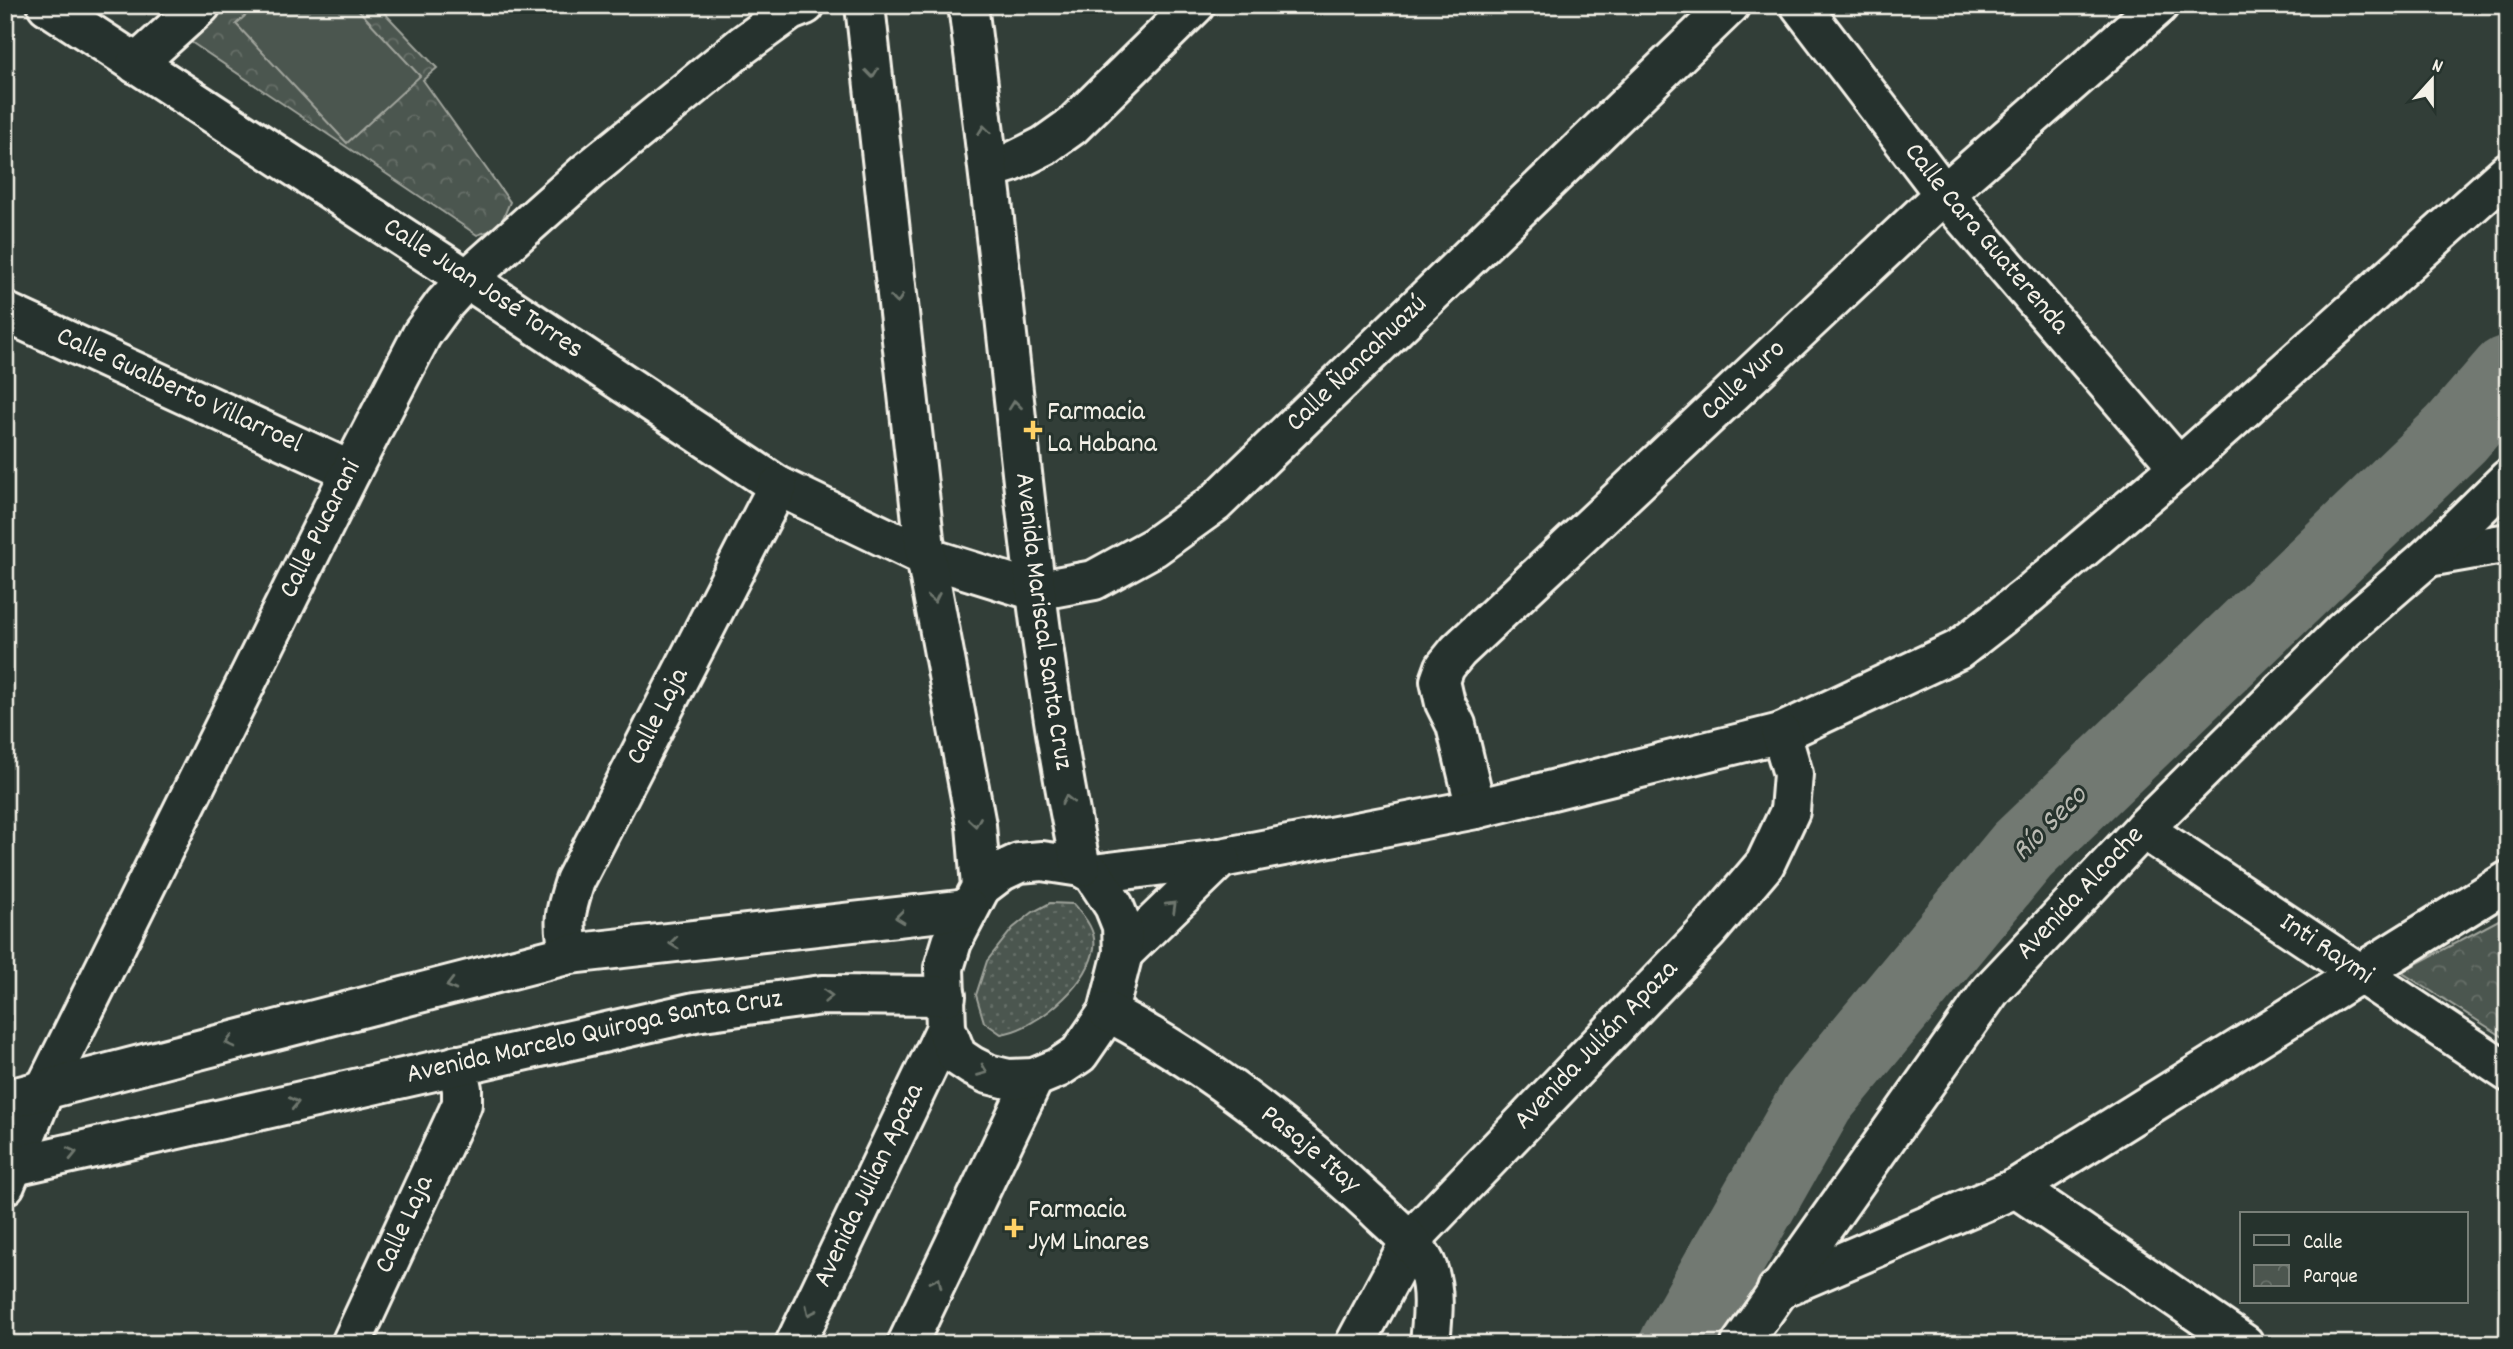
<svg xmlns="http://www.w3.org/2000/svg" width="2513" height="1349" viewBox="0 0 2513 1349" font-family="Dekko,sans-serif">
  <style>
    .grass { fill: url(#grass-dots); stroke: #a0a49c; stroke-width: 2 }
    .park { fill: url(#park-crowns); stroke: #a0a49c; stroke-width: 2 }
    .garden { fill: #4c564f; stroke: #a0a49c; stroke-width: 2 }
    .lines { fill: none; stroke-linecap: round; stroke-linejoin: round }
    .river { stroke: #727972; stroke-width: 77 }
    .minor-casing { stroke: #f4f1e8; stroke-width: 44 }
    .major-casing { stroke: #f4f1e8; stroke-width: 44 }
    .minor { stroke: #26332d; stroke-width: 38 }
    .major { stroke: #26332d; stroke-width: 38 }
    .oneway { stroke: #6e766e }
    .poi-dot { fill: #ffd166; stroke: #26332d; stroke-width: 2.5 }
    .labels { text-anchor: middle; dominant-baseline: central; stroke-width: 6; stroke-linejoin: round; paint-order: stroke }
    .street-label { font-size: 28px; fill: #f4f1e8; stroke: #26332d }
    .poi-label { font-size: 28px; fill: #f4f1e8; stroke: #26332d; text-anchor: start }
    .water-label { font-size: 30px; font-style: italic; fill: #babbb3; stroke: #26332d }
  </style>
  <defs>
    <pattern id="grass-dots" width="8" height="8" patternUnits="userSpaceOnUse" patternTransform="scale(1.75)"><rect width="8" height="8" fill="#4c564f"/><path d="M2 2h.1M6 6h.1" fill="none" stroke="#666f68" stroke-width="1.8" stroke-linecap="round"/></pattern>
    <pattern id="park-crowns" width="20" height="18" patternUnits="userSpaceOnUse" patternTransform="scale(1.75)"><rect width="20" height="18" fill="#4c564f"/><path d="M2 6a3 3 0 1 1 6 0M12 15a3 3 0 1 1 6 0" fill="none" stroke="#666f68"/></pattern>
  </defs>
  <rect width="100%" height="100%" fill="#323e38"/>
  <filter id="ink" filterUnits="userSpaceOnUse"><feTurbulence type="fractalNoise" baseFrequency=".0143" numOctaves="2"/><feDisplacementMap in="SourceGraphic" scale="14" xChannelSelector="R" yChannelSelector="G"/><feConvolveMatrix kernelMatrix="1 2 1 2 8 2 1 2 1" color-interpolation-filters="sRGB"/></filter>
  <g filter="url(#ink)">
    <!-- grass -->
    <path class="grass" d="M 1050,903 L 1073,904 C 1085,917 1099,933 1093,953 C 1084,988 1036,1029 1001,1034 L 984,1022 L 976,995 L 987,961 L 1013,928 L 1033,912 Z"/>
    <!-- park -->
    <g class="park">
      <polygon points="224,5 377,5 437,68 423,80 510,202 499,228 477,235 185,38"/>
      <polygon points="2508,915 2508,1040 2401,972"/>
    </g>
    <!-- garden -->
    <polygon class="garden" points="257,5 354,5 420,76 347,143 236,24"/>
    <g class="lines">
      <!-- river -->
      <polyline class="river" points="1678,1344 1817,1099 2022,851 2456,434 2508,374"/>
      <!-- minor casing -->
      <g class="minor-casing">
        <g id="minor">
          <path id="s1" d="M 47,5 L 467,279 L 778,486 L 926,557 L 1035,591 L 1094,580 L 1154,547 L 1215,503 L 1730,5"/>
          <path id="s2" d="M 1800,5 L 1944,194 L 2179,467"/>
          <polyline points="136,64 201,5"/>
          <polyline points="989,169 1012,162 1044,146 1072,126 1195,5"/>
          <path id="s3" d="M 5,312 L 351,471"/>
          <polyline points="2428,557 2508,543"/>
          <path id="s4" d="M 1476,809 L 1456,725 L 1445,703 L 1440,681 L 1445,667 L 1458,651 L 1944,194 L 2159,5"/>
          <path id="s5" d="M 2143,829 L 2508,1072"/>
          <polyline points="1093,874 1221,858 1476,809 1781,733 1958,650 2027,596 2179,467 2508,172"/>
          <polyline points="1123,953 1221,858"/>
          <path id="s6" d="M 570,954 C 562,922 565,912 575,881 L 778,486"/>
          <path id="s7" d="M 5,1185 L 45,1089 L 351,471 L 422,334 L 444,304 L 467,279 L 588,171 L 743,45 L 790,11 L 805,5"/>
          <polyline points="2016,1188 2244,1344"/>
          <polyline points="1777,1290 2016,1188 2508,881"/>
          <path id="s8" d="M 351,1344 L 462,1104 L 462,1089 L 457,1065"/>
          <path id="s9" d="M 795,1344 L 946,1028"/>
          <polyline points="907,1344 1034,1078"/>
          <path id="s10" d="M 1355,1344 L 1410,1241 L 1708,931 L 1765,864 L 1790,811 L 1793,774 L 1781,733"/>
          <path id="s11" d="M 1741,1344 L 1991,990 L 2143,829 L 2344,630 L 2428,557 L 2508,479"/>
        </g>
      </g>
      <!-- major casing -->
      <g class="major-casing">
        <g id="major">
          <polyline points="865,5 926,557 976,825 981,887 952,942 944,968 946,1028 957,1056 972,1066 988,1074 1008,1079 1034,1078 1058,1068 1079,1054 1108,1012 1123,953 1122,926 1114,906 1093,874 1081,867 1042,861 1019,863 1002,871 981,887"/>
          <path id="s12" d="M 968,5 C 985,137 1000,268 1014,400 C 1031,557 1048,713 1081,867"/>
          <path id="s13" d="M 1108,1012 C 1205,1063 1297,1135 1377,1210 C 1393,1226 1421,1247 1428,1270 C 1436,1293 1432,1320 1430,1344"/>
          <polyline points="5,1100 570,954 968,909"/>
          <path id="s14" d="M 5,1168 L 695,1012 L 822,995 L 946,996"/>
        </g>
      </g>
      <!-- minor -->
      <use href="#minor" class="minor"/>
      <!-- major -->
      <use href="#major" class="major"/>
    </g>
    <!-- one-way arrows -->
    <defs><path id="oneway-chevron" d="M-2-3.5L2.5 0L-2 3.5" fill="none" stroke-width="1.6" stroke-linecap="round" stroke-linejoin="round" transform="scale(1.75)"/></defs>
    <g class="oneway">
      <use href="#oneway-chevron" transform="translate(872 73) rotate(84)"/>
      <use href="#oneway-chevron" transform="translate(984 130) rotate(-97)"/>
      <use href="#oneway-chevron" transform="translate(897 299) rotate(84)"/>
      <use href="#oneway-chevron" transform="translate(1015 405) rotate(-96)"/>
      <use href="#oneway-chevron" transform="translate(934 598) rotate(79)"/>
      <use href="#oneway-chevron" transform="translate(1067 800) rotate(-102)"/>
      <use href="#oneway-chevron" transform="translate(975 822) rotate(81)"/>
      <use href="#oneway-chevron" transform="translate(1172 906) rotate(-44)"/>
      <use href="#oneway-chevron" transform="translate(900 917) rotate(174)"/>
      <use href="#oneway-chevron" transform="translate(674 943) rotate(174)"/>
      <use href="#oneway-chevron" transform="translate(451 985) rotate(166)"/>
      <use href="#oneway-chevron" transform="translate(828 996) rotate(-2)"/>
      <use href="#oneway-chevron" transform="translate(230 1042) rotate(166)"/>
      <use href="#oneway-chevron" transform="translate(983 1071) rotate(22)"/>
      <use href="#oneway-chevron" transform="translate(294 1103) rotate(-13)"/>
      <use href="#oneway-chevron" transform="translate(72 1153) rotate(-13)"/>
      <use href="#oneway-chevron" transform="translate(937 1282) rotate(-64)"/>
      <use href="#oneway-chevron" transform="translate(810 1311) rotate(116)"/>
    </g>
  </g>
  <!-- markers -->
  <g class="poi-dot">
    <path d="M1029.5 419.5h7v7h7v7h-7v7h-7v-7h-7v-7h7z"/>
    <path d="M1010.5 1217.5h7v7h7v7h-7v7h-7v-7h-7v-7h7z"/>
  </g>
  <g class="labels">
    <!-- street labels -->
    <g class="street-label">
      <text stroke="none"><textPath href="#s2" startOffset="299">Calle Cara Guaterenda</textPath></text>
      <text stroke="none"><textPath href="#s1" startOffset="520">Calle Juan José Torres</textPath></text>
      <text stroke="none"><textPath href="#s1" startOffset="1556">Calle Ñancahuazú</textPath></text>
      <text stroke="none"><textPath href="#s4" startOffset="562">Calle Yuro</textPath></text>
      <text stroke="none"><textPath href="#s3" startOffset="191">Calle Gualberto Villarroel</textPath></text>
      <text stroke="none"><textPath href="#s7" startOffset="728">Calle Pucarani</textPath></text>
      <text stroke="none"><textPath href="#s12" startOffset="621">Avenida Mariscal Santa Cruz</textPath></text>
      <text stroke="none"><textPath href="#s6" startOffset="259">Calle Laja</textPath></text>
      <text stroke="none"><textPath href="#s11" startOffset="565">Avenida Alcoche</textPath></text>
      <text stroke="none"><textPath href="#s5" startOffset="219">Inti Raymi</textPath></text>
      <text stroke="none"><textPath href="#s14" startOffset="604">Avenida Marcelo Quiroga Santa Cruz</textPath></text>
      <text stroke="none"><textPath href="#s10" startOffset="387">Avenida Julián Apaza</textPath></text>
      <text stroke="none"><textPath href="#s13" startOffset="245">Pasaje Itay</textPath></text>
      <text stroke="none"><textPath href="#s9" startOffset="175">Avenida Julian Apaza</textPath></text>
      <text stroke="none"><textPath href="#s8" startOffset="131">Calle Laja</textPath></text>
    </g>
    <!-- poi labels -->
    <g class="poi-label">
      <text x="1047" y="414">Farmacia<tspan x="1047" dy="32">La Habana</tspan></text>
      <text x="1028" y="1212">Farmacia<tspan x="1028" dy="32">JyM Linares</tspan></text>
    </g>
    <!-- water labels -->
    <g class="water-label">
      <text transform="translate(2051 825) rotate(-45)">Río Seco</text>
    </g>
  </g>
  <!-- margin -->
  <rect width="2513" height="1349" fill="none" stroke="#26332d" stroke-width="28"/>
  <rect x="14" y="14" width="2485" height="1321" fill="none" stroke="#f4f1e8" stroke-width="2.5" filter="url(#ink)"/>
  <!-- legend -->
  <rect x="2240" y="1212" width="228" height="91" fill="#26332d" stroke="#787f78" stroke-width="2"/>
  <rect x="2254" y="1235" width="35" height="10" fill="#26332d" stroke="#787f78" stroke-width="2"/>
  <text x="2303" y="1248" font-size="21" fill="#f4f1e8">Calle</text>
  <rect x="2254" y="1265" width="35" height="21" fill="url(#park-crowns)" stroke="#787f78" stroke-width="2"/>
  <text x="2303" y="1282" font-size="21" fill="#f4f1e8">Parque</text>
  <!-- north arrow -->
  <g transform="translate(2432 80) rotate(21)" stroke="#26332d" stroke-width="5" paint-order="stroke">
  <path d="M0-5L12 26L0 18L-12 26Z" fill="#f4f1e8"/>
  <text y="-10" font-size="19" font-weight="bold" text-anchor="middle" fill="#f4f1e8">N</text>
  </g>
</svg>
